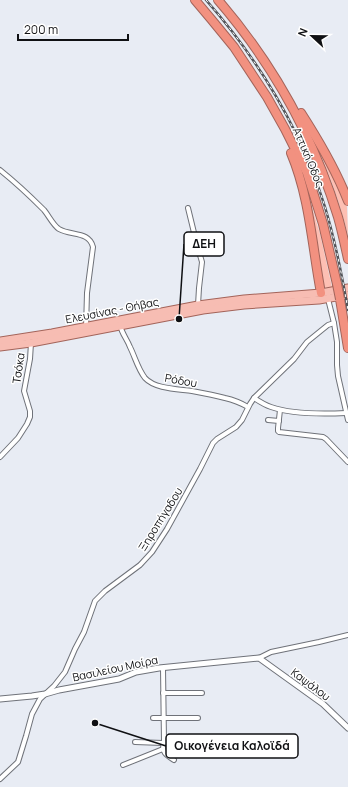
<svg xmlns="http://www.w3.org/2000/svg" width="348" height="787" viewBox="0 0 348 787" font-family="Manrope,sans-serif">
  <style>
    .green { fill: #fdbfb3 }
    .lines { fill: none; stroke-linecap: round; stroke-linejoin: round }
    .minor-casing { stroke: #6f7279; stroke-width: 6 }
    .tertiary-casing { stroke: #6f7279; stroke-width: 7 }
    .primary-casing { stroke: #a3645a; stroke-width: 9 }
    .motorway-casing { stroke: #a3645a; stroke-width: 10 }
    .minor { stroke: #fff; stroke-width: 4 }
    .tertiary { stroke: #fff; stroke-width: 5 }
    .primary { stroke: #f7bdb3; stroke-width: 7 }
    .motorway { stroke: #f29180; stroke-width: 8 }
    .rail-casing { stroke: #525459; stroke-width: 2.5 }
    .rail { stroke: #fff; stroke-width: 1; stroke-dasharray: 3; stroke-linecap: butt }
    .motorway-bridge-casing { stroke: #a3645a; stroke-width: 10; stroke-linecap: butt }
    .motorway-bridge { stroke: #f29180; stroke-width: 8 }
    .labels { text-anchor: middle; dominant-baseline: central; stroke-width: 3; stroke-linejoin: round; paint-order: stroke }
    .street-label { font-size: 11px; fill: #0f1013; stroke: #fff }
    .leader { fill: none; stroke: #0f1013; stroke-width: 1.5 }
    .callout-dot { fill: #0f1013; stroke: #fff; stroke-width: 1.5 }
    .callout { fill: #fff; stroke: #0f1013; stroke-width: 1.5 }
    .callout-label { font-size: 12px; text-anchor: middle; font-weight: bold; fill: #0f1013 }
  </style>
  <rect width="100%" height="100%" fill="#e8ecf4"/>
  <!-- green -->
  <g class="green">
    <path d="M 316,143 L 339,187 L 347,207 L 348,235 C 340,203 329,173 316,143 Z"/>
    <polygon points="307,194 308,194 320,234 332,287 323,288"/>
  </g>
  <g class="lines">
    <!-- minor casing -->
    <g class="minor-casing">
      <g id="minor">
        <path d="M 0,170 C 15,182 30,196 44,210 C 49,216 53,225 59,229 C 71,236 89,231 93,247 L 87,293 L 86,328"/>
        <polyline points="188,208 197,245 202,262 199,288 198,305"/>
        <polyline points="328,299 334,323 337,342 337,365 338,376 348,420"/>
        <path d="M 120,325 C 122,334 127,339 130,347 C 135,357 138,369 145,378 C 155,389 178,389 192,391 C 203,393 214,395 225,398 C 234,400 241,403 248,407"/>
        <path d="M 254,398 C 260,402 265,405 271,407 C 291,414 325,414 346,413"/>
        <polyline points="280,410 278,428 278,431 279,432 323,437 326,439 348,462"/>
        <polyline points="268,420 279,421"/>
        <polyline points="0,457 18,438 27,424 30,417 30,411 24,391 30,359 31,343"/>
        <polyline points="259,658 271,652 319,642 348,635"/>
        <path d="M 163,668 L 164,742 C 161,752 166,755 174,760"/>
        <polyline points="163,693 202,693"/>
        <polyline points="153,718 198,718"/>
        <polyline points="135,742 163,743"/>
        <polyline points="164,742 199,742"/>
        <polyline points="123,765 163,749"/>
        <polyline points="0,779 18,762 26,736 32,714 40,699 54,686 65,672 75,649 84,632 95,601 105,591 140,565 152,552 167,529 200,469 213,443 217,439 236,427 242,420 250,404 254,398 294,359 307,342 323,329 328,325 334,323"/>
      </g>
    </g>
    <!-- tertiary casing -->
    <g class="tertiary-casing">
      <polyline id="tertiary" points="0,699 32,696 45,694 59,690 119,679 136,672 159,668 259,658 323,704 348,728"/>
    </g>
    <!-- primary casing -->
    <g class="primary-casing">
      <g id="primary">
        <polyline points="0,341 52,333 198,305 244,299 321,293 348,288"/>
        <polyline points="0,347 31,343 203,310 244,305 319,300 348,295"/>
      </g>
    </g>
    <!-- motorway casing -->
    <g class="motorway-casing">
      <g id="motorway">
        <polyline points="195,0 211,19 234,47 267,97 285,129 307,173 323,224 337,284"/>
        <path d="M 218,0 C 274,65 313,135 338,217 C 342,231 345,245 348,259"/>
        <path d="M 301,113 C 319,141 336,170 348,201"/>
        <path d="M 291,153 C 310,198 312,246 321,293"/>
        <polyline points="340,299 348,348"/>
      </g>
    </g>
    <!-- minor -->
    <use href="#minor" class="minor"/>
    <!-- tertiary -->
    <use href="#tertiary" class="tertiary"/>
    <!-- primary -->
    <use href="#primary" class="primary"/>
    <!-- motorway -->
    <use href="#motorway" class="motorway"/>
    <!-- rail casing -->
    <g class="rail-casing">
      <path id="rail" d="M 206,0 C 259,60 301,130 325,207 C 335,240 342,275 348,310"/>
    </g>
    <!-- rail -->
    <use href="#rail" class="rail"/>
    <!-- motorway-bridge casing -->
    <g class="motorway-bridge-casing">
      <polyline id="motorway-bridge" points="337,284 340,299"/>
    </g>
    <!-- motorway-bridge -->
    <use href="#motorway-bridge" class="motorway-bridge"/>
  </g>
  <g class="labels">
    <!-- street labels -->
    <g class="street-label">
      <text transform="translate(309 157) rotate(67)">Αττική Οδός</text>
      <text transform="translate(112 310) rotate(-11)">Ελευσίνας - Θήβας</text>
      <text transform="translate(18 368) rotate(-82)">Τσόκα</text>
      <text transform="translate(181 380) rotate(10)">Ρόδου</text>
      <text transform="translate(160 519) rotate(-58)">Ξηροπήγαδου</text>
      <text transform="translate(115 668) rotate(-12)">Βασιλείου Μοίρα</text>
      <text transform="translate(311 684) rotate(37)">Καψάλου</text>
    </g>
  </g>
  <!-- callouts -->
  <path class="leader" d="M179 319L184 244M95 723L166 746"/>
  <g class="callout-dot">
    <circle cx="179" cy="319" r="4"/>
    <circle cx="95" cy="723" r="4"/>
  </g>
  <g class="callout">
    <rect x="184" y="232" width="40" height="24" rx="4"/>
    <rect x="166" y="734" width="132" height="24" rx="4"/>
  </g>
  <g class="callout-label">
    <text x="204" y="248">ΔΕΗ</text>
    <text x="232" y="750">Οικογένεια Καλοϊδά</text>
  </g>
  <!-- north arrow -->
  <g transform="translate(312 36) rotate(292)" stroke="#ffffff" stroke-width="3" paint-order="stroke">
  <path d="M0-3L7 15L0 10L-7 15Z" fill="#0f1013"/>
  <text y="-6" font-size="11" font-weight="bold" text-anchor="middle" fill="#0f1013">N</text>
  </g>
  <!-- scale -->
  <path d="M18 34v6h110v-6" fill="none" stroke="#0f1013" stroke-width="2"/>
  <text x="24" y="34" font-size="12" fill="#0f1013" stroke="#ffffff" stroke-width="3" paint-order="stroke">200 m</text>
</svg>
